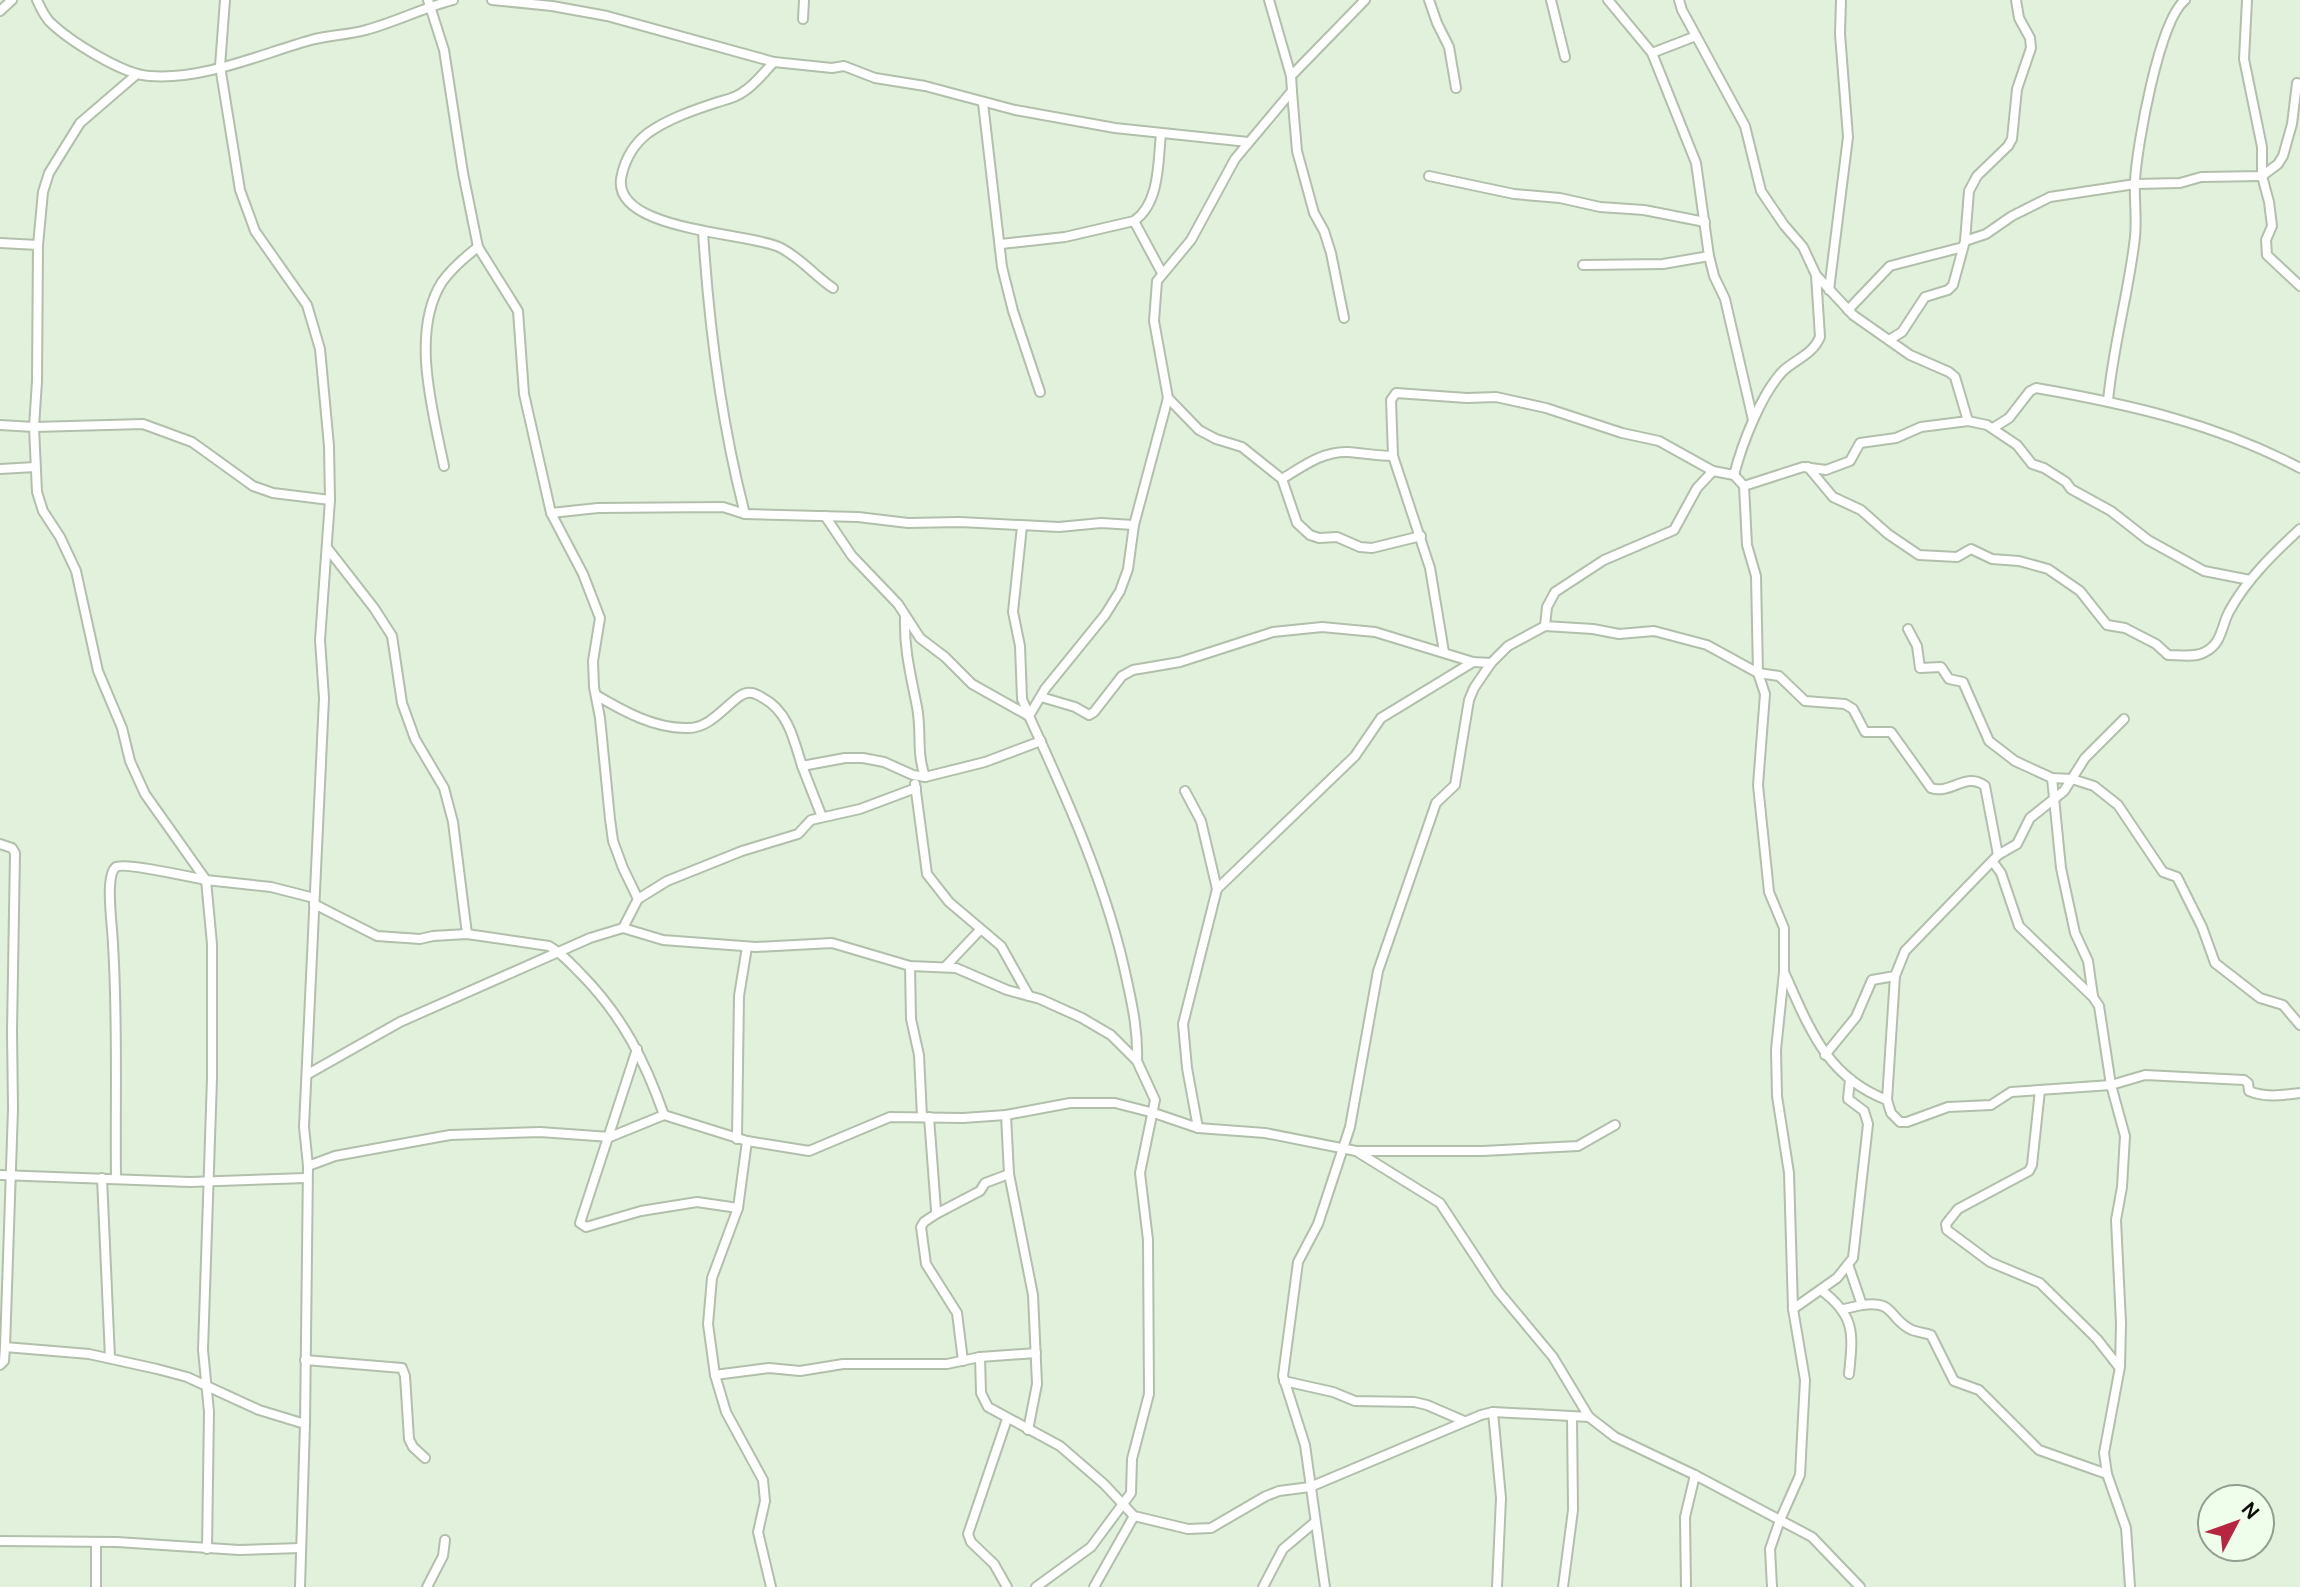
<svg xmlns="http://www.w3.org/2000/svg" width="2300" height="1587" viewBox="0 0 2300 1587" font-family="Karla,sans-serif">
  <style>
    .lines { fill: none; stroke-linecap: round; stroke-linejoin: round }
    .minor-casing { stroke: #b1bfab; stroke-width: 12 }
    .minor { stroke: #fff; stroke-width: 8 }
  </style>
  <rect width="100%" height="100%" fill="#e2f1dc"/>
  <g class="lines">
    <!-- minor casing -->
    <g class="minor-casing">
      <g id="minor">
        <path d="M 37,0 C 40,7 44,15 49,21 C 68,40 123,75 150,76 C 204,80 261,54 311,40 C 329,35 348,35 366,30 C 395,22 423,8 453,0"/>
        <polyline points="225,0 220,66 240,190 255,231 307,305 320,349 329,446 330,500 320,640 324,698 304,1127 308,1166 305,1424 300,1587"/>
        <polyline points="428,0 444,50 463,173 478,247 518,311 524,394 551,513 583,574 600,618 593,661 594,687 600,718 610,819 613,841 623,868 638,899 623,928"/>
        <polyline points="492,0 552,6 607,16 774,62 832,68 844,66 875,78 925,86 1015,110 1115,128 1248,142"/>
        <polyline points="1429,0 1437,23 1449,47 1456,88"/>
        <polyline points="1551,0 1565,57"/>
        <polyline points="1608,0 1652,53 1696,163 1709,256 1714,276 1725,299 1753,420"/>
        <polyline points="1679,0 1682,10 1745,126 1761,191 1784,225 1803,247 1816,275 1853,315 1910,355 1949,372 1955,377 1968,421"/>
        <polyline points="2247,0 2244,59 2262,147 2262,176 2269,202 2272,226 2266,240 2267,255 2300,286"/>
        <polyline points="0,11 12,0"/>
        <polyline points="803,19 804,0"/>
        <polyline points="1652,53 1696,36"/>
        <path d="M 774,62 C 764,72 755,85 743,92 C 736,98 724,100 715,103 C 691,111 668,119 648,133 C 634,144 626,157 622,174 C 606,231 747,232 779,247 C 800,257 815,276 833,288"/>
        <polyline points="1291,76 1365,0"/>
        <polyline points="1292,92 1297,151 1314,213 1324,231 1331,253 1344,318"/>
        <polyline points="983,103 1002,267 1013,311 1040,392"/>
        <polyline points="1429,176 1514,194 1560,198 1600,207 1644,210 1705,222"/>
        <polyline points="1134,221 1162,273"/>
        <path d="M 703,232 C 709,327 721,422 745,514"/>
        <polyline points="1965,241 1986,234 2012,216 2050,197 2135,184 2180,183 2201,177 2262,176 2278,164 2283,156 2292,124 2297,83"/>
        <polyline points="0,243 38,245 37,381 34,427 143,424 192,442 253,486 273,493 330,500"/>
        <path d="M 1001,244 L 1065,237 L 1134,221 C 1160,203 1158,162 1161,133"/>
        <polyline points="38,245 43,192 49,173 80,123 137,74"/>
        <polyline points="1583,265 1663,264 1709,256"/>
        <polyline points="1829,290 1848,137 1840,34 1841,0"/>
        <polyline points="1848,310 1890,266 1963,247"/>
        <polyline points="1889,340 1902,332 1925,297 1948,290 1953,285 1965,241 1969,191 1977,176 2008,146 2012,139 2017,89 2031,48 2030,38 2019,18 2016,0"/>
        <polyline points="1168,398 1199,430 1216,439 1242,447 1282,479 1297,523 1310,535 1319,538 1337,537 1360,547 1372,548 1421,536"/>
        <path d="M 2108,401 C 2113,345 2129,292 2135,237 C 2137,218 2134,200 2135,181 C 2137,145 2159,21 2185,0"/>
        <polyline points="0,425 34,427 37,492 43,511 60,537 76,571 98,671 122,728 130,761 145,794 206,880 271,887 314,898"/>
        <path d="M 1993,428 L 2009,418 L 2030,391 L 2036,388 C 2128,404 2217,424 2300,468"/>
        <path d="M 444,466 C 433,412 410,332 442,282 C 452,268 465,257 478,247"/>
        <path d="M 1808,467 L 1833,497 L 1861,510 L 1888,534 L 1919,555 L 1957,557 L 1971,549 L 1992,559 L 2019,561 L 2048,569 L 2080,591 L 2107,625 L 2125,628 L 2156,644 L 2168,655 C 2179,655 2195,658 2205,652 C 2223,643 2221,625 2230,610 C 2247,579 2274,553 2300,529"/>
        <polyline points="0,469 35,467"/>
        <path d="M 1734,475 C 1742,444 1761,394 1783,371 C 1796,359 1813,354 1820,337 L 1816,275"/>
        <path d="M 1282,479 C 1302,467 1322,451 1348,452 C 1363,453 1378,456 1393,456"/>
        <polyline points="1744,486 1803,467 1826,470 1850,461 1860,443 1896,438 1921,427 1968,421 1987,425 2017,445 2032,464 2044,468 2066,482 2071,489 2111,511 2148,540 2204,571 2250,580"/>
        <polyline points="551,513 598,508 723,507 745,514 858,517 908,523 960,522 1059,527 1101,523 1134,525"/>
        <polyline points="825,516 852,556 898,604 920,638 945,657 972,684 1029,716"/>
        <polyline points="1022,526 1013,612 1020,646 1022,699 1029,715"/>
        <polyline points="328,549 374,608 392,636 402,703 415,739 444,788 453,822 467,934"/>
        <path d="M 905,618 C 904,650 911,676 917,707 C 922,733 916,750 925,777"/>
        <polyline points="1545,626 1547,607 1555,592 1604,560 1674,530 1697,488 1713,471"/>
        <polyline points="1908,629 1917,646 1920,668 1941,667 1949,679 1963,682 1989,741 2015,761 2052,778 2072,779 2094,786 2118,805 2163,872 2177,877 2202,927 2215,963 2260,998 2283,1005 2300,1025"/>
        <polyline points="1444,652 1430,568 1393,456 1391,400 1396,393 1467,398 1496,397 1546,408 1622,433 1659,441 1713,471 1734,475 1744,486 1747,545 1756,576 1758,673 1765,694 1758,785 1769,892 1784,928 1784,972 1776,1050 1777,1096 1789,1173 1793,1309 1805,1380 1800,1475 1780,1520 1770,1549 1772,1587"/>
        <path d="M 596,695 C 623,711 655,729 688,728 C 710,728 724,707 740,696 C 748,690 755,693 763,698 C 788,711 794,740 802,766 L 845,758 L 863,758 L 884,762 L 913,775 L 925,777 L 985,762 L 1041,741"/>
        <polyline points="1041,697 1075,707 1089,715 1094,712 1122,676 1133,670 1180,662 1273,632 1322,627 1375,632 1473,662 1491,663"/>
        <polyline points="802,766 822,817"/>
        <polyline points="2052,778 2061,868 2075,933 2088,961 2093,996"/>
        <polyline points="915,784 927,874 949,902 1001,946 1029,996"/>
        <polyline points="1185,791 1201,821 1217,889"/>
        <polyline points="0,844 12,848 15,853 12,1031 13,1109 5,1347 4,1361 0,1365"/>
        <polyline points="1993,862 2001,873 2019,926 2093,997 2099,1006 2111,1085 2125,1136 2122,1187 2116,1220 2121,1323 2120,1367 2104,1453 2107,1474 2126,1528 2130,1587"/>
        <polyline points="638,899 667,881 742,851 798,834 811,820 860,809 916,788"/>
        <path d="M 314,904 L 377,936 L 420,939 L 433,936 L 467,934 L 549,946 C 563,954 571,964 582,975 C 623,1017 645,1061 664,1115 L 747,1141 L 809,1151 L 890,1117 L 963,1118 L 1006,1115 L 1070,1103 L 1115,1103 L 1154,1113 L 1198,1128 L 1265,1133 L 1356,1151 L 1440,1203 L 1498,1291 L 1553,1357 L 1589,1417 L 1615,1437 L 1695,1475 L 1812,1537 L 1860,1587"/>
        <polyline points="910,966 911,1019 919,1055 922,1117"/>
        <polyline points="945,967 980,930"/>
        <path d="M 1784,972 C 1809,1027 1826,1077 1887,1100 L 1891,1113 L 1900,1122 L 1907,1122 L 1948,1107 L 1991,1105 L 2011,1092 L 2111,1085 L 2145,1075 L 2244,1080 L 2248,1083 L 2249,1091 C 2265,1098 2283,1095 2300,1093"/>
        <polyline points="637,1049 580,1223 586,1227 641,1211 697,1202 738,1208"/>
        <polyline points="1825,1055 1856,1017 1872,980 1895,976 1905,951 1998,855 2017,844 2030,818 2064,791 2085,758 2124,719"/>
        <path d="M 1137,1060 C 1138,1033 1133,1008 1127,981 C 1108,889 1068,801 1029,716 L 1045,689 L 1105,615 L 1120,591 L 1128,569 L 1134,525 L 1168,398 L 1154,321 L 1157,281 L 1191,240 L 1235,159 L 1292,91 L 1291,76 L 1269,0"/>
        <polyline points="308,1074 400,1022 590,938 623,928 663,940 756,947 832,943 910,966 956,968 1007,990 1040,999 1082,1018 1111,1035 1137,1061 1155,1100 1140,1173 1148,1240 1149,1394 1132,1459 1131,1493 1091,1547 1036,1587"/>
        <polyline points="2040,1090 2032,1165 2029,1171 1958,1209 1946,1224 1947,1230 1990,1262 2040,1283 2097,1339 2119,1367"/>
        <polyline points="1887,1100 1895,976"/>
        <polyline points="1006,1115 1009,1174 1033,1295 1037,1384 1028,1430"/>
        <polyline points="929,1117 936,1210 936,1214 924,1222 921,1227 926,1264 957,1313 963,1361"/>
        <polyline points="1198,1128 1187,1068 1183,1024 1217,889 1355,756 1381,718 1473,662"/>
        <polyline points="737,1139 739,996 747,947"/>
        <polyline points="747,1141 738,1208 712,1278 708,1324 715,1375 726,1412 763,1480 765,1501 758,1532 771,1587"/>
        <polyline points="1356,1151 1483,1151 1578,1146 1615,1125"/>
        <polyline points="308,1166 335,1156 450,1135 540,1132 610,1137 664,1115"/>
        <polyline points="0,1175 190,1182 306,1178"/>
        <polyline points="102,1178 110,1358"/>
        <path d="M 116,1179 C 115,1101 118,1023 113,945 C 113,929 104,876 116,867 C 123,862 191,877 206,880 L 212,944 L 212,1078 L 203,1350 L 209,1412 L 207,1549"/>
        <polyline points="936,1214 980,1191 985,1183 1009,1174"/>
        <path d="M 1821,1290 C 1856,1316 1853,1334 1849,1374"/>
        <path d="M 1862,1305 C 1896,1300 1888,1319 1912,1330 C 1917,1332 1925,1333 1931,1335 L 1954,1381 L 1979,1390 L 2039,1450 L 2107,1474"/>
        <polyline points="1793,1309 1837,1278 1853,1258 1868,1124 1864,1111 1848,1099 1850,1079"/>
        <polyline points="1844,1309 1862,1305 1849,1267"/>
        <polyline points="5,1347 89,1354 157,1369 187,1377 259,1410 305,1424"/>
        <polyline points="980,1357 1036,1353"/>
        <polyline points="305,1360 402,1368 405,1376 409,1439 413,1447 425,1458"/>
        <polyline points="715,1375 769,1368 800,1371 843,1364 947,1364 980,1357 981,1393 988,1407 1060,1446 1104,1484 1134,1516 1188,1529 1211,1528 1266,1496 1279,1491 1310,1487 1481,1415 1493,1412 1589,1417"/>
        <polyline points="1284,1381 1333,1392 1355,1401 1414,1402 1427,1405 1464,1421"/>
        <polyline points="1493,1412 1501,1498 1497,1587"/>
        <polyline points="0,1541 117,1542 239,1550 301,1548"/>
        <polyline points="96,1542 96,1587"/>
        <polyline points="427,1587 443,1556 445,1540"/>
        <polyline points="1007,1587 994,1564 971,1542 968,1534 1007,1419"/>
        <polyline points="1094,1587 1134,1516"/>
        <polyline points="1263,1587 1283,1549 1315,1522"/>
        <path d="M 1325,1587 L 1305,1445 L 1283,1376 L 1298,1262 L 1318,1224 L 1350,1127 L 1378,971 L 1436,803 L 1455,785 L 1469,700 L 1474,688 L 1491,663 L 1508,646 L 1545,626 L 1593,629 L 1619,634 L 1654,631 L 1707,645 L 1758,673 L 1779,676 L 1805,701 L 1845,704 L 1853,709 L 1865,732 L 1891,732 L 1931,788 C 1951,795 1966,771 1985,786 L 1998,855"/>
        <polyline points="1563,1587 1573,1510 1572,1417"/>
        <polyline points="1686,1587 1685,1517 1695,1475"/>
      </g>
    </g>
    <!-- minor -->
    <use href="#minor" class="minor"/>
  </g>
  <!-- north arrow -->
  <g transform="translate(2236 1523) rotate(49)"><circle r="38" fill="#effeea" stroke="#939e90" stroke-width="2"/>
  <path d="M0-6L14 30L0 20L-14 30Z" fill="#b72540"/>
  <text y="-12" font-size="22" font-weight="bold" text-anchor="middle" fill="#0a0f08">N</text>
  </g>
</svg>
